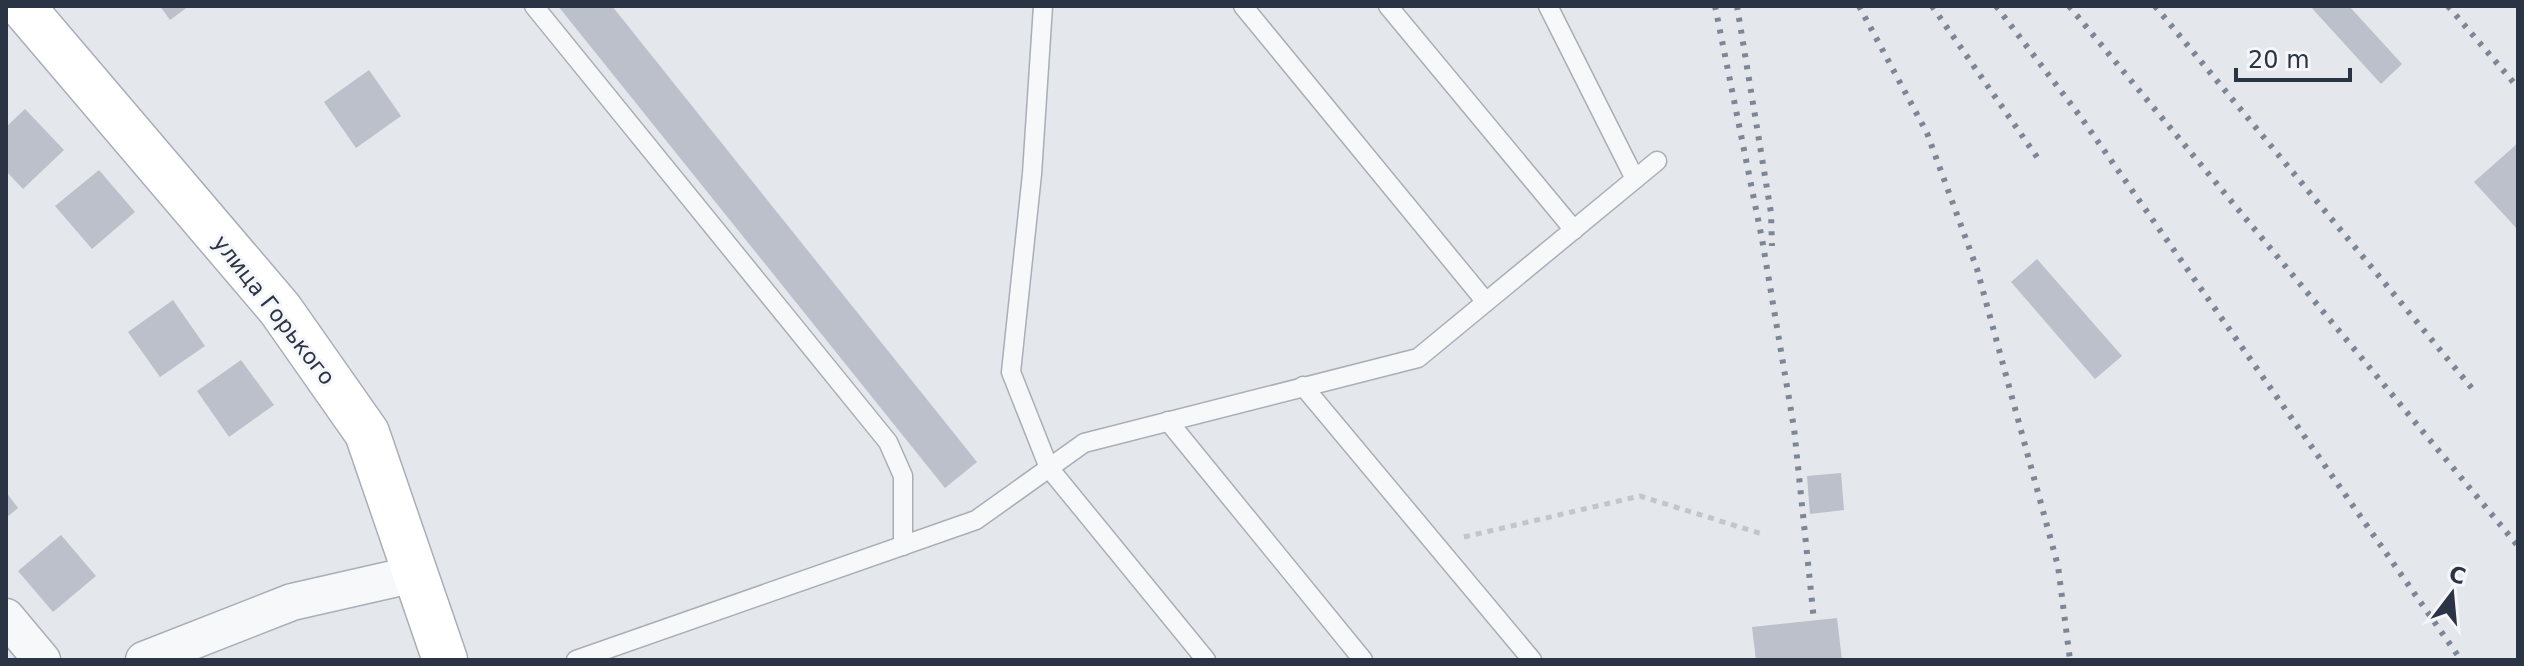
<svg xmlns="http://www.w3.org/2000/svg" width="2524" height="666" viewBox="0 0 2524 666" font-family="'DejaVu Sans',sans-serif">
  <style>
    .building { fill: #bbc0ca }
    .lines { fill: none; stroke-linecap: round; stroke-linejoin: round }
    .lane-casing { stroke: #a9aeb7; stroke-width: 21 }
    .street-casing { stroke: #a9aeb7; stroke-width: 39 }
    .secondary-casing { stroke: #a9aeb7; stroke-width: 47 }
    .path { stroke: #c2c5cb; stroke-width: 5; stroke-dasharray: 6 6; stroke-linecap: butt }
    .lane { stroke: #f7f8fa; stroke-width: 18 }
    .street { stroke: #f7f8fa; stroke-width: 36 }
    .secondary { stroke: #fff; stroke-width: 44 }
    .rail { stroke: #7d8696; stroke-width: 6; stroke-dasharray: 4 8; stroke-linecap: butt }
    .labels { text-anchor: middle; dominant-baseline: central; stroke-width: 6; stroke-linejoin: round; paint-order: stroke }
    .street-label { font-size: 22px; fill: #2b3445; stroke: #f4f6f9 }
  </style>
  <rect width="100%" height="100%" fill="#e4e7ec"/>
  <!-- building -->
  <g class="building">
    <polygon points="160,6 189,6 170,20"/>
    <polygon points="558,6 612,6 977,462 945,488"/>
    <polygon points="2310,6 2349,6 2402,64 2381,84"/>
    <polygon points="369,70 401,116 356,148 324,102"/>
    <polygon points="25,109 64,150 23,189 6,171 6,127"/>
    <polygon points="2518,143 2518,230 2474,182"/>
    <polygon points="99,170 135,212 92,249 55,206"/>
    <polygon points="2037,259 2122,356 2095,379 2011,282"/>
    <polygon points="173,300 205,346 160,377 128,332"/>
    <polygon points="241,360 274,405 229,437 197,391"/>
    <polygon points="1841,473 1844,510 1810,514 1807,476"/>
    <polygon points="6,492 18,508 6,518"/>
    <polygon points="61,535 96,576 53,612 18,571"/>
    <polygon points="1837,618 1842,660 1756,660 1752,627"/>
  </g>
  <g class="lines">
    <!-- lane casing -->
    <g class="lane-casing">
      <g id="lane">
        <polyline points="534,6 888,442 903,476 903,546"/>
        <polyline points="1043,6 1032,174 1011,372 1049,468 1206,660"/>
        <polyline points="1243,6 1486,302"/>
        <polyline points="1388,6 1574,230"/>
        <polyline points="1548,6 1635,179"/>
        <polyline points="1303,386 1532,660"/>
        <polyline points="1168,421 1363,660"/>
        <polyline points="576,660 976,520 1084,443 1418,358 1657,161"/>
      </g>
    </g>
    <!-- street casing -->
    <g class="street-casing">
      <g id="street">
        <polyline points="6,617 42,660"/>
        <polyline points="144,660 292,602 415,574"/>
      </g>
    </g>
    <!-- secondary casing -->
    <g class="secondary-casing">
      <polyline id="secondary" points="22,6 280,309 367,433 445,660"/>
    </g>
    <!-- path -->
    <polyline class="path" points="1464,537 1640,496 1762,534"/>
    <!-- lane -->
    <use href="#lane" class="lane"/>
    <!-- street -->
    <use href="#street" class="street"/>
    <!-- secondary -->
    <use href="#secondary" class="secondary"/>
    <!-- rail -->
    <g class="rail">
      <polyline points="1715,6 1762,239 1794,428 1814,621"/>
      <polyline points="1737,6 1771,213 1772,246"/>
      <polyline points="1859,6 1927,133 1977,269 2058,566 2070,660"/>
      <polyline points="1932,6 2039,160"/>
      <polyline points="1996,6 2080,116 2461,660"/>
      <polyline points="2069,6 2518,546"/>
      <polyline points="2155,6 2475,392"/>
      <polyline points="2448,6 2514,83"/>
    </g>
  </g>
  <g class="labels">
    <!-- street labels -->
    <g class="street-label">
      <text transform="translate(274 310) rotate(52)">улица Горького</text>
    </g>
  </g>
  <!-- border -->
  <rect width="2524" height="666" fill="none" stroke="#2b3445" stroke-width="16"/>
  <!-- north arrow -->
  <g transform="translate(2452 594) rotate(16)" stroke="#f4f6f9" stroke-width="6" paint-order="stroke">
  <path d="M0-6L14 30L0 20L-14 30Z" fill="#2b3445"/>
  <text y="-12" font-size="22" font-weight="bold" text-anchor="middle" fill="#2b3445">С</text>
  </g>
  <!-- scale -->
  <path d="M2236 68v12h114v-12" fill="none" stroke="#2b3445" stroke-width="4"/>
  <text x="2248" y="68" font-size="24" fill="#2b3445" stroke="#f4f6f9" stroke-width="6" paint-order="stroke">20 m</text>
</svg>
